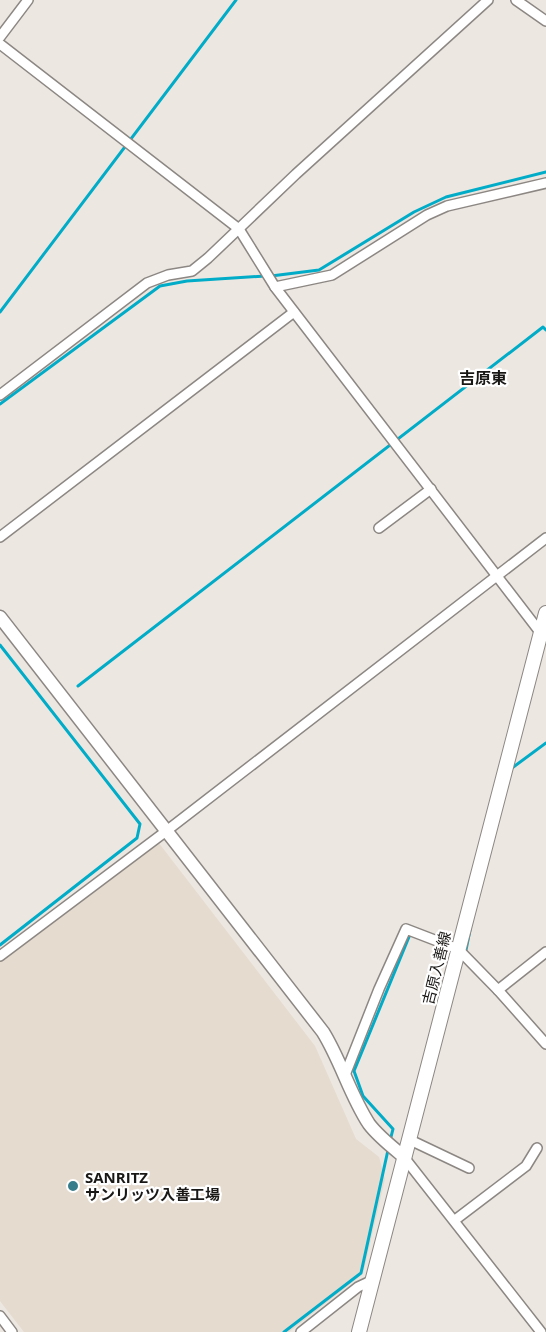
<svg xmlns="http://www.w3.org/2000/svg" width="546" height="1332" viewBox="0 0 546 1332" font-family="'Open Sans','Noto Sans JP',sans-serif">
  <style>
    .built { fill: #e5dbcf }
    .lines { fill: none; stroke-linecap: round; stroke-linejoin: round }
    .stream { stroke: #00acc7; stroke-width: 3 }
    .minor-casing { stroke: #8c8783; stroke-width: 12 }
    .tertiary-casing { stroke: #8c8783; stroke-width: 15 }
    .secondary-casing { stroke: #8c8783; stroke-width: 16 }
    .minor { stroke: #fff; stroke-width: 9 }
    .tertiary { stroke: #fff; stroke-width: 12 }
    .secondary { stroke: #fff; stroke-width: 14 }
    .poi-dot { fill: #377c8a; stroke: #fff; stroke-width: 2 }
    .labels { text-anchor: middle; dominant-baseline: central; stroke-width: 4.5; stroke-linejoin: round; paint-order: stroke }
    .street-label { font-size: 15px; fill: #1a1816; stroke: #fff }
    .poi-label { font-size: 15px; font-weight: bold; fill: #1a1816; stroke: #fff; text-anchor: start }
    .neighbourhood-label { font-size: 16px; font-weight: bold; fill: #1a1816; stroke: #fff }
  </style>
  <rect width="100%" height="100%" fill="#ece7e1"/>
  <!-- built -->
  <polygon class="built" points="158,842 315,1046 356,1139 379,1157 385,1179 363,1274 289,1332 24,1332 0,1301 0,961"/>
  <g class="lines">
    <!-- stream -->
    <g class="stream">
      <polyline points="271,276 319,270 414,212 446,197 546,172"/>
      <polyline points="0,312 236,0"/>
      <polyline points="0,404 160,286 187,281 265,276"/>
      <polyline points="0,645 140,824 137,838 0,945"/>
      <polyline points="78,686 543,327 546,330"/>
      <polyline points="512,768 546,743"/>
      <polyline points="463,949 466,950 470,930"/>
      <polyline points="390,1141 393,1129 363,1096 354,1071 411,932"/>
      <polyline points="284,1332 361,1273 388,1150"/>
    </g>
    <!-- minor casing -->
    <g class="minor-casing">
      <g id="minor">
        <polyline points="516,0 546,21"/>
        <polyline points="0,37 28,0"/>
        <polyline points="0,44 239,229 275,287 543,636"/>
        <polyline points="275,287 332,275 427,215 447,206 546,183"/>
        <polyline points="0,395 147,283 168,275 192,271 208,258 296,174 488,0"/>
        <polyline points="379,528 431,489"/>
        <polyline points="0,537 294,312"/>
        <polyline points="0,956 165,832 546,538"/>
        <polyline points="498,990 546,1044"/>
        <polyline points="345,1075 379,989 406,929 458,949 498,990 546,952"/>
        <polyline points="408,1139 469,1168"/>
        <polyline points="403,1156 541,1332"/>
        <polyline points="455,1220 526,1166 537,1148"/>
        <polyline points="0,1316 12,1332"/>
        <polyline points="301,1332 358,1287 373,1280"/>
      </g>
    </g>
    <!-- tertiary casing -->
    <g class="tertiary-casing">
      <path id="tertiary" d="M 0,617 L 323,1032 C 341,1061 350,1095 369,1124 C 378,1136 392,1147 403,1156"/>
    </g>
    <!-- secondary casing -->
    <g class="secondary-casing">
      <polyline id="secondary" points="359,1332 546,613"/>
    </g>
    <!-- minor -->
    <use href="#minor" class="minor"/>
    <!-- tertiary -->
    <use href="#tertiary" class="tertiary"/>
    <!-- secondary -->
    <use href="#secondary" class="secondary"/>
  </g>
  <!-- markers -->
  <circle class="poi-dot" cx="73" cy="1186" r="6"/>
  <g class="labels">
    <!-- street labels -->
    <g class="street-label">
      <text transform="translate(436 968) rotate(-76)">吉原入善線</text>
    </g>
    <!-- poi labels -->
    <g class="poi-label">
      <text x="85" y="1177">SANRITZ<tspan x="85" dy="17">サンリッツ入善工場</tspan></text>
    </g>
    <!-- neighbourhood labels -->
    <g class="neighbourhood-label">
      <text x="483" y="378">吉原東</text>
    </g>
  </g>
</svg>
